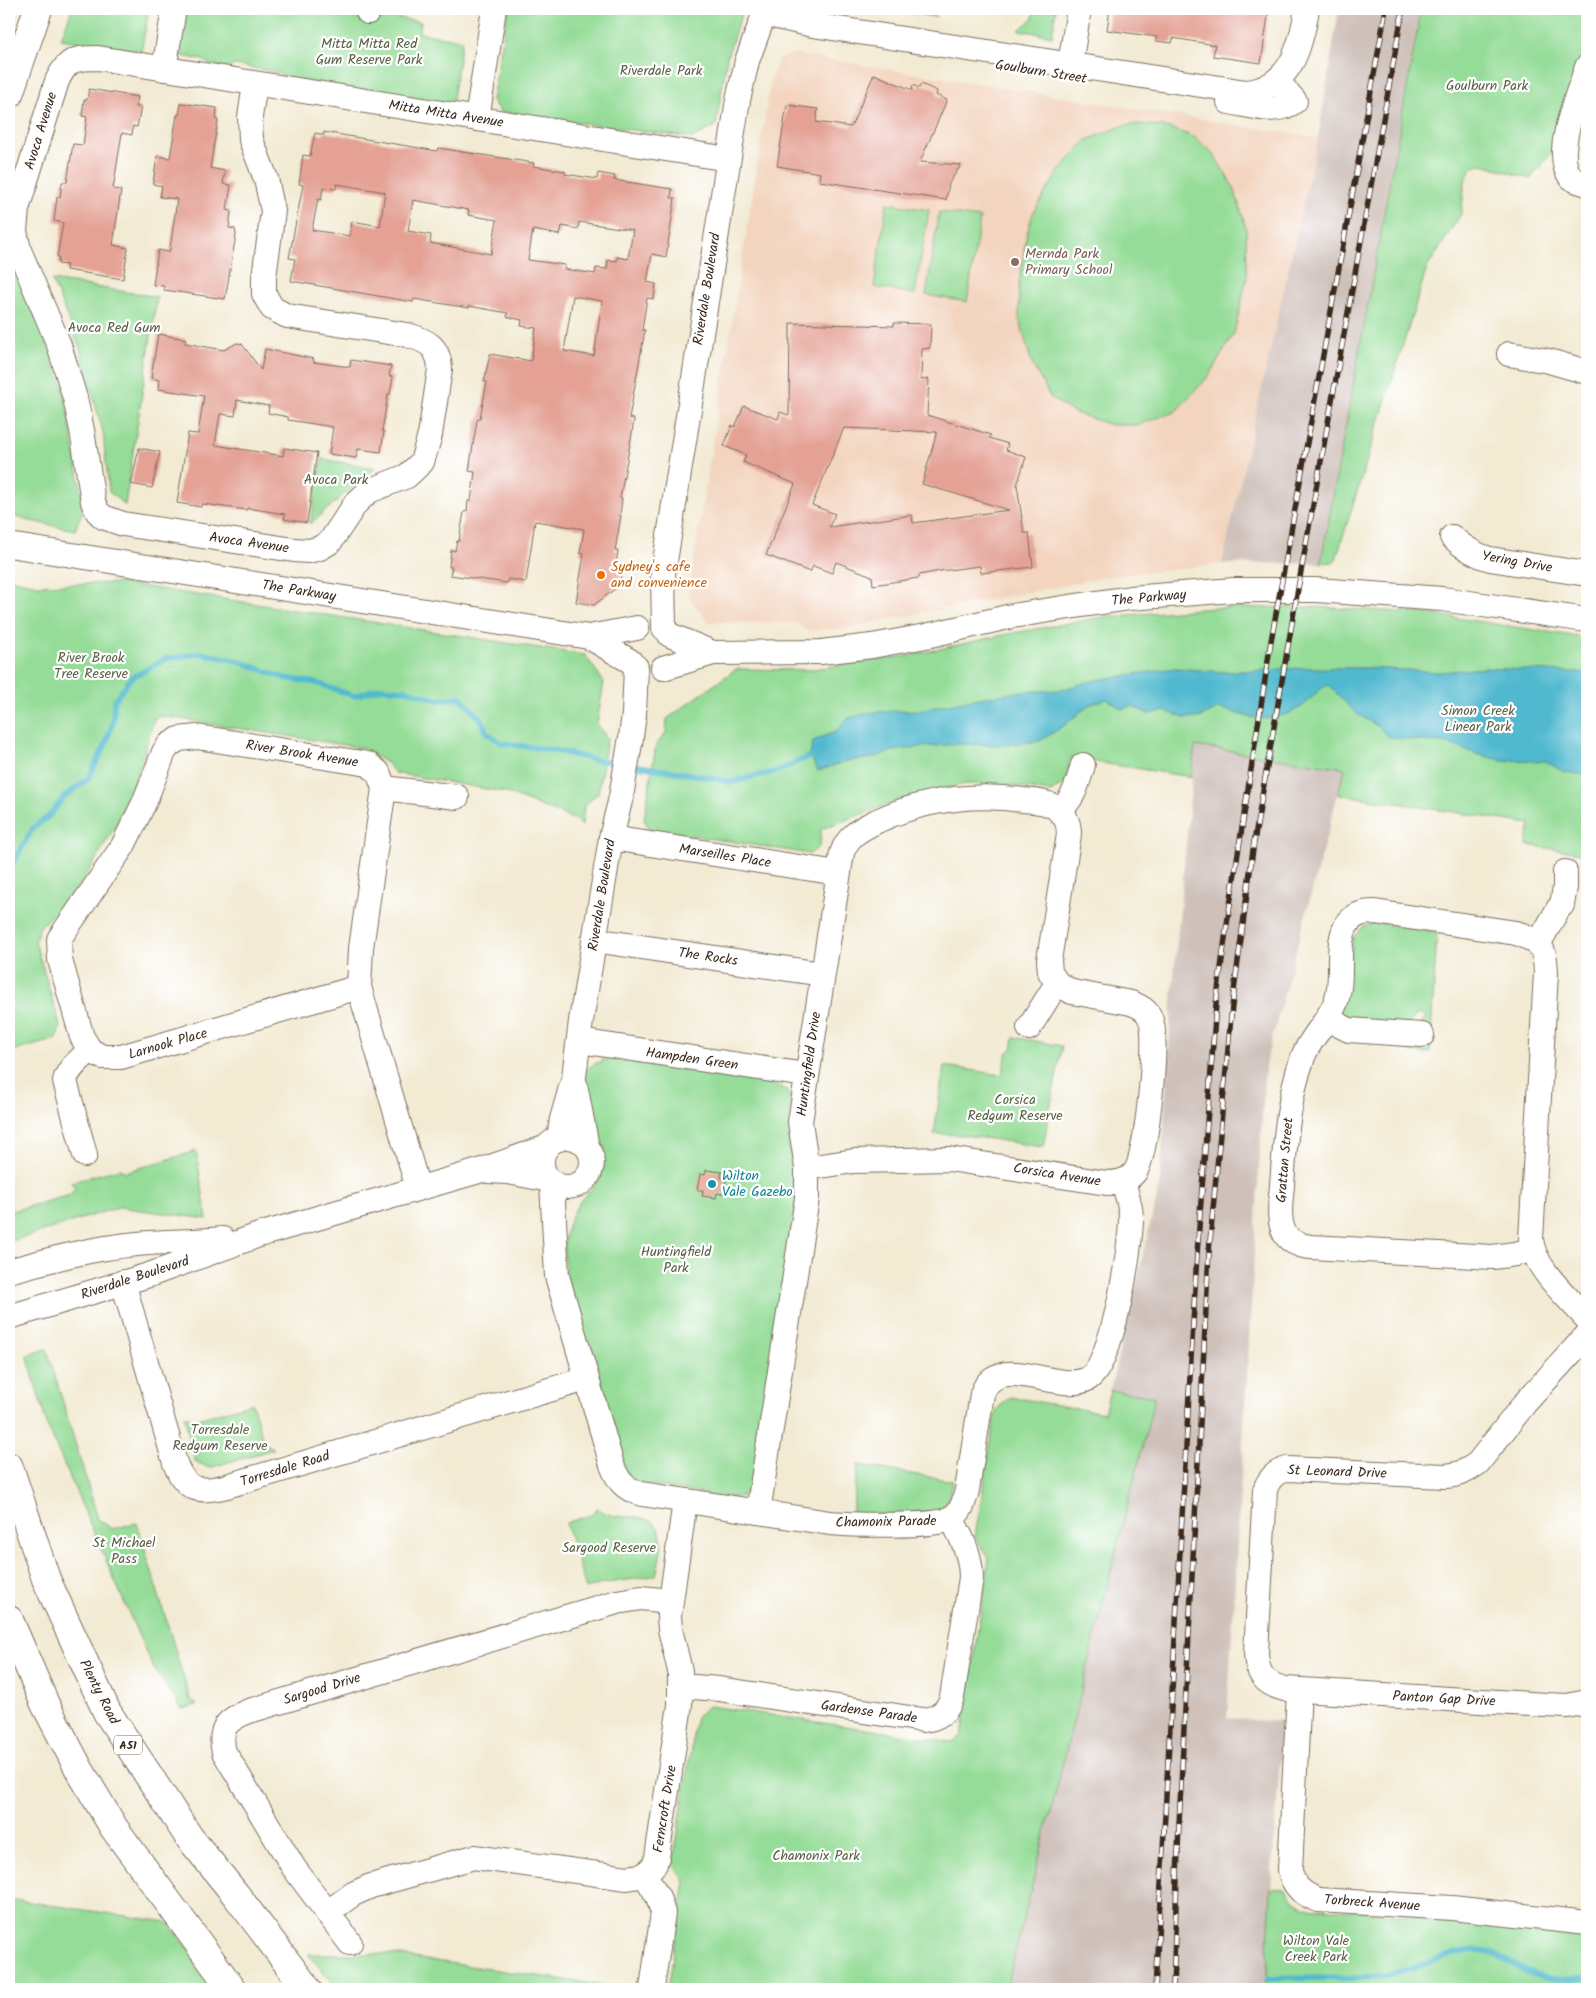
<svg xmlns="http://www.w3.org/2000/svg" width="1596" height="1998" viewBox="0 0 1596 1998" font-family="Kalam,sans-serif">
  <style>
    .built { fill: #f3d4be }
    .industrial { fill: #cfc0ba }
    .green { fill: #94dc97; stroke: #68835a }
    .water { fill: #51b9cf; stroke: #467276 }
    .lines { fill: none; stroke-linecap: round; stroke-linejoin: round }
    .stream { stroke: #51b9cf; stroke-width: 5.5 }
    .building { fill: #e4a194; fill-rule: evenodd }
    .minor-casing { stroke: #7b6d5d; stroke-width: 26 }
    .highway-casing { stroke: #7b6d5d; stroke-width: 30 }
    .minor { stroke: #fff; stroke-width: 24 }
    .highway { stroke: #fff; stroke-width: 28 }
    .rail-casing { stroke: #3b2a1e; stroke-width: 5.5 }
    .rail { stroke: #fff; stroke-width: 4; stroke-dasharray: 11; stroke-linecap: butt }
    .education-dot { fill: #8d6e63; stroke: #fff; stroke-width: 2 }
    .food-dot { fill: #e8710a; stroke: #fff; stroke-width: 2 }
    .culture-dot { fill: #0f9aa8; stroke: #fff; stroke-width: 2 }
    .labels { text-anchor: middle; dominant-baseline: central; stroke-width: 4.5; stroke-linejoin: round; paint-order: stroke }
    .shield { fill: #fff; stroke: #766a62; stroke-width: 1 }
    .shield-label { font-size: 12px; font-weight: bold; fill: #3b2a1e }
    .park-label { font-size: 14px; fill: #565f42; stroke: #fff }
    .street-label { font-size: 14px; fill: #3b2a1e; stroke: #fff }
    .education-label { font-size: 14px; fill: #785e54; stroke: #fff; text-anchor: start }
    .food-label { font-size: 14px; fill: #c56008; stroke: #fff; text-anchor: start }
    .culture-label { font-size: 14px; fill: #0d838f; stroke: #fff; text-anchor: start }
  </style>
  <rect width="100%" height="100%" fill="#fff"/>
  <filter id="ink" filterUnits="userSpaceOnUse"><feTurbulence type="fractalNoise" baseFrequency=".02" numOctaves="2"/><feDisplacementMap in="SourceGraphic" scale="10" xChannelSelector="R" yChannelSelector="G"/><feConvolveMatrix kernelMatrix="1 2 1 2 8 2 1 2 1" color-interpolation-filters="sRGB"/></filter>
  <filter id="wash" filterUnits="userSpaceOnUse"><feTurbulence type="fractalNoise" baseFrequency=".0096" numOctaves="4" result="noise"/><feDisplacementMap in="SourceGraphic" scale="20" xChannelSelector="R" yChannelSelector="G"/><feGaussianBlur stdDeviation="1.12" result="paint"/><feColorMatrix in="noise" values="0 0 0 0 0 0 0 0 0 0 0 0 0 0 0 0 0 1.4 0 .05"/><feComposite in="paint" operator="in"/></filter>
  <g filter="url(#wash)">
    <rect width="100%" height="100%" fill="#f2ead3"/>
    <!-- built -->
    <polygon class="built" points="793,54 1318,138 1222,564 1112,576 845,628 807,631 796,623 708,622 688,596 771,79 778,59"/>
    <!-- industrial -->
    <g class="industrial">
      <polygon points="1339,9 1420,9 1321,563 1222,564 1318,138"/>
      <polygon points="1195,746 1345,768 1265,1065 1227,1718 1283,1722 1273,1853 1266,1989 1006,1989 1155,1397 1110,1390 1160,1184 1173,986"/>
    </g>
    <!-- green -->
    <g class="green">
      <polygon points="72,9 149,9 141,52 61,39"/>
      <polygon points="184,9 323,9 347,13 353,10 421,22 419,33 462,40 452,104 290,79 276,72 235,65 228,68 210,65 203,60 178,55"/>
      <polygon points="508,9 743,9 727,57 716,126 692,138 500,112 492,100"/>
      <polygon points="886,9 930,9 936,17"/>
      <polygon points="1035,9 1056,9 1052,36 1019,30 1033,18"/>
      <polygon points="1421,9 1587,9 1587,41 1551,154 1530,179 1483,164 1471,168 1465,181 1461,214 1427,268 1335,562 1321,563"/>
      <polygon points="1143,124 1170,128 1194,137 1212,152 1234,188 1246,228 1247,277 1234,334 1208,377 1175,412 1137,425 1111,425 1073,412 1051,398 1032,364 1019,318 1019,284 1026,237 1033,213 1058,172 1087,140 1124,125"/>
      <polygon points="887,203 929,210 915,294 874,287"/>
      <polygon points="939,212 980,218 967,302 926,295"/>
      <polygon points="9,247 63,386 84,507 75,530 25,520 9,514"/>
      <polygon points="52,280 157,297 125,505 109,492 103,432 80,348"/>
      <polygon points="322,459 375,468 310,524"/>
      <polygon points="9,579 38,585 120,583 585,655 604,682 597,723 607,739 598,793 584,806 582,826 576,820 504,792 395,773 388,764 363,748 161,716 154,719 139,770 114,828 84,880 40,927 35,942 60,1025 57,1039 9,1052"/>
      <polygon points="1313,607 1423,613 1587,638 1587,854 1527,845 1530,824 1338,794 1345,768 1195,746 1191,777 1070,758 1066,783 1050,792 1002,784 965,784 915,795 821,829 820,846 810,854 650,829 644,820 656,745 666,733 667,719 736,669 806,670 907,656 1008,634 1103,617 1213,608"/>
      <polygon points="1377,923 1437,932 1430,1053 1410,1052 1419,1027 1426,1017 1419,1012 1408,1025 1359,1022 1339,1014 1354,936 1364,926"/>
      <polygon points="1014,1037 1062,1046 1043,1147 964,1135 934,1134 944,1066 1002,1075 1007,1053 1012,1049"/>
      <path d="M 610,1059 L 774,1084 L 787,1090 C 795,1108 788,1114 788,1131 C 788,1154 798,1172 797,1197 L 752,1485 L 742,1496 L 726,1498 L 637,1483 L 626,1474 C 613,1430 600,1387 586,1344 C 577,1314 562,1275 564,1244 C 566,1229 572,1211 582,1199 C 588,1191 600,1182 602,1172 C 607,1147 570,1092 587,1070 C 592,1063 602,1061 610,1059 Z"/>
      <polygon points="196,1151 207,1219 119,1207 9,1242 9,1203 12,1211 70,1195 75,1188 71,1182 119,1169 126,1172"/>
      <polygon points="47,1349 98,1519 112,1529 137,1523 190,1699 197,1705 182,1709 152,1666 47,1425 27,1355"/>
      <polygon points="1110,1390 1155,1397 1006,1989 668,1989 685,1881 673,1864 696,1716 709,1706 952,1742 962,1736 989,1558 975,1537 996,1410 1010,1397 1104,1413"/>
      <polygon points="252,1403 264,1443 274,1449 209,1468 195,1461 184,1415 195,1420"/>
      <polygon points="858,1465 953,1481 946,1504 930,1514 852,1515"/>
      <path d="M 597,1508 C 611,1518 619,1516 635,1517 C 671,1520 662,1549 656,1575 C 633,1581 609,1580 586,1589 L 566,1523 L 591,1515 Z"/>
      <polygon points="1271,1888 1284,1889 1293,1900 1306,1907 1587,1930 1587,1989 1266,1989"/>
      <polygon points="9,1899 167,1922 221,1989 9,1989"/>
      <polygon points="308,1954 387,1954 614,1987 646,1989 338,1989"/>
    </g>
    <!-- water -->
    <path class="water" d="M 1175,668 L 1223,672 L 1303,668 L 1367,668 L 1440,672 L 1485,668 L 1587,673 L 1587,775 L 1564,772 L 1545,761 L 1502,760 L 1476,754 L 1449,744 L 1389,737 L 1376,725 L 1357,714 L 1328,685 C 1316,690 1311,701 1301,707 C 1270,726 1251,718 1219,708 L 1200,718 L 1184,718 L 1165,711 L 1148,714 L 1133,706 L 1122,709 L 1107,699 L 1089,705 L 1065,725 L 1040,741 L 1006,745 L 962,744 L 920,747 L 892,751 L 873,758 L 847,761 L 818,771 L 810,756 L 813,741 L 835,732 L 848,718 L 873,712 L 918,710 L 973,699 L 1018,692 L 1060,690 L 1096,680 Z"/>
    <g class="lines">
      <!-- stream -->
      <g class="stream">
        <polyline points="632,765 696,775 731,782 778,771 810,756"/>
        <polyline points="9,870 33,828 49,816 64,797 88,779 105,746 113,722 114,701 131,678 165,659 201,653 239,661 284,678 317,683 354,696 380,688 407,690 438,700 460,697 482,720 487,733 502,743 557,751 596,760 621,764"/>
        <path d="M 1267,1979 C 1308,1976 1351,1982 1392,1974 C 1417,1970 1453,1950 1476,1950 C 1496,1950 1510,1963 1528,1972 C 1546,1980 1568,1981 1587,1979"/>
      </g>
    </g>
    <g id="blocks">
      <!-- building -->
      <g class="building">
        <polygon points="1110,9 1269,9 1261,63 1213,56 1215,45 1173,38 1172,43 1156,41 1157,37 1107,30"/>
        <polygon points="874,74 912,90 913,85 919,88 921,84 937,91 936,95 947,100 920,162 961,165 949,183 946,200 819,181 820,173 777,166 787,105 818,109 816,122 851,127"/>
        <polygon points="89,89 138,97 136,107 141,107 137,127 133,126 132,135 122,133 113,189 121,190 113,245 128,248 123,279 66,270 67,265 58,264 59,257 57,257 63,223 54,221 57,197 60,197 62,182 67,182 73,144 83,145 87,117 82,116 84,100 87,100"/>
        <polygon points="181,103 217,108 216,120 218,120 210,168 225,171 223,184 231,185 227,210 231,211 229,228 235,229 236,235 225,299 164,290 164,286 153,285 158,250 169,252 170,249 177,199 160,197 162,186 153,184 157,156 170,158 177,115 179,115"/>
        <path d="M 324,132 L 437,151 L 438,148 L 534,163 L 533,166 L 565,171 L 565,174 L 597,179 L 598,173 L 615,176 L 614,180 L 672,189 L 671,198 L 675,198 L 666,257 L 652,254 L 647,282 L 656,284 L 654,299 L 647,298 L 642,330 L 645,330 L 629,418 L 634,419 L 632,433 L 620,498 L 622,498 L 620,516 L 621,516 L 615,551 L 618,551 L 616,564 L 623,565 L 619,586 L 594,605 L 576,602 L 584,554 L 580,553 L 584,529 L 535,521 L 526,582 L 508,579 L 507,583 L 450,575 L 452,567 L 449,567 L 451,550 L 455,551 L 457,541 L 459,541 L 464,512 L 467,512 L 468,501 L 471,501 L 475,472 L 469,471 L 477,420 L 480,418 L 487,382 L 484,382 L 490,354 L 531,361 L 536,328 L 521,326 L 522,320 L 507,317 L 508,313 L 469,306 L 469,308 L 414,299 L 413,302 L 291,281 L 295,259 L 289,258 L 303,185 L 299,184 L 303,155 L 310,156 L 315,133 L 324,135 ZM 337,184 L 385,192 L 380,226 L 352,221 L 350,236 L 312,230 L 318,199 L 321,200 L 323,188 L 336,189 ZM 413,200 L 469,210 L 468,215 L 497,220 L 491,254 L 430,243 L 431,235 L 408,231 ZM 579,222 L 633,230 L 628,259 L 617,257 L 617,261 L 608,260 L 607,269 L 596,268 L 595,274 L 564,269 L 565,265 L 528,260 L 533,230 L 560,235 L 562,226 L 578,229 ZM 573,296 L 602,301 L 594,356 L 564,351 Z"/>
        <path d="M 790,323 L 894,326 L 894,323 L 931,324 L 930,348 L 922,349 L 921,380 L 929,379 L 927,415 L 991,435 L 989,438 L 1008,444 L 1006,450 L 1026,457 L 1017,485 L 1024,533 L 1029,533 L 1033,567 L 981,573 L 980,566 L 940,571 L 919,575 L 919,578 L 873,585 L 872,576 L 836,562 L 832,573 L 813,566 L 810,572 L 766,555 L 795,484 L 743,462 L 746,455 L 724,446 L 732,425 L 735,427 L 744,406 L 778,419 L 780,412 L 789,415 ZM 844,428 L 937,432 L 922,484 L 1009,510 L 913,523 L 912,515 L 829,527 L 835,514 L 812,505 Z"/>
        <polygon points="158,334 186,339 185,343 224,350 237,343 242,344 261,370 265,349 314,359 313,362 350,367 351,360 391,366 389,376 393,377 390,394 388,394 382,431 384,431 381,452 358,449 356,458 329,454 333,427 288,420 288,417 268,413 269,406 237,400 235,416 220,414 215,445 283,456 284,448 317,453 307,523 284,519 285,514 247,508 247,510 202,504 201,507 177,503 188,433 198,434 204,396 158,389 159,380 151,378"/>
        <polygon points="139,448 160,452 152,488 131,484"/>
        <polygon points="706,1170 722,1172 721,1178 726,1178 724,1194 717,1193 716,1198 702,1196 703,1190 697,1190 700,1174 705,1175"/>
      </g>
    </g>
  </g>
  <g filter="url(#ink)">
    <use href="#blocks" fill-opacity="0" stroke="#7b6d5d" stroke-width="1"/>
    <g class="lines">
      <!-- minor casing -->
      <g class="minor-casing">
        <g id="minor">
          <polyline points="368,12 369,9"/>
          <path d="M 764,14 L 813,25 L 1246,92 C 1291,88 1301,46 1307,9"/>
          <polyline points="1070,64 1079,9"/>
          <path d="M 1587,67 C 1579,92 1552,153 1570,176 C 1574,181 1581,182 1587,184"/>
          <polyline points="164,69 174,9"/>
          <path d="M 255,84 L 250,117 L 251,140 L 266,179 L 273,211 L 264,277 L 264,294 L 272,308 L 287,316 L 407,335 C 427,340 439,347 440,369 L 430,435 L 422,462 L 407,476 L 369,491 L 356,503 L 330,542 L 320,548 L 309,551 L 294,550 L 123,524 L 103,517 L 97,511 L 93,502 L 82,430 L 75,398 L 59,345 L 19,250 L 15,231 L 17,209 L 57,81 C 67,59 75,58 98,58 L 728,159"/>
          <path d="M 1229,102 C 1250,105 1276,116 1295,101 L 1277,81"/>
          <polyline points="477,119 494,9"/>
          <polyline points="1509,354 1549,361 1587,372"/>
          <path d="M 1452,537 C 1464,548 1475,555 1490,559 L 1587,574"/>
          <polyline points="9,545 589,637 637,628"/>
          <polyline points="664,628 663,574 738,100 747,61 766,9"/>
          <polyline points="670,635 713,653"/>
          <polyline points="589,637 630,661"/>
          <polyline points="663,668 713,653 821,652 872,646 926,636 1012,616 1069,607 1130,598 1234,590 1316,590 1442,599 1587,620"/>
          <polyline points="384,788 457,797"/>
          <path d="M 1059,811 C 1075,797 1077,785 1083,765"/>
          <polyline points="611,838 838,873"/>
          <polyline points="594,940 822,974"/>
          <polyline points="1539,943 1558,909 1562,905 1565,887 1565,872"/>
          <polyline points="1327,1019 1349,1030 1422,1035"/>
          <polyline points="579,1041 806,1075"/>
          <polyline points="90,1050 82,1037 60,960 59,939 123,846 144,803 164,752 169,745 179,739 197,737 368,764 378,772 384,788 361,948 359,987 418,1188"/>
          <polyline points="575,1084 587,1147"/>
          <circle cx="567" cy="1162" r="25"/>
          <polyline points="559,1139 562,1119 574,1077 581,1021 611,838 621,797 631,737 634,714 636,667"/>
          <path d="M 85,1155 L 65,1081 C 68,1068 80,1060 90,1050 L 102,1057 L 121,1057 L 359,987"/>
          <path d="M 807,1168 L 854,1161 L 949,1159 L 1107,1183 C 1118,1183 1128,1181 1135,1172 C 1147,1156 1157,1046 1152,1024 C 1150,1012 1142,1007 1131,1003 L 1072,992 L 1057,983"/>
          <polyline points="488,1171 508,1172 550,1180"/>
          <path d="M 552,1183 L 557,1276 L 612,1465 C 618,1481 624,1489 642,1494 L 830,1523 C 851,1525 934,1527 950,1519 C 962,1512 964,1502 967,1490 L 982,1394 C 998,1349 1059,1396 1089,1378 C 1113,1363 1131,1247 1131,1218 C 1131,1205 1126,1193 1123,1181"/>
          <path d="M 1532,1250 L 1515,1254 L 1493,1257 L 1311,1247 C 1301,1246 1291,1243 1285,1234 C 1277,1220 1281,1199 1282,1185 C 1285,1142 1288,1098 1303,1057 C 1311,1035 1331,1020 1337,998 C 1344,975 1335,947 1346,926 C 1353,914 1363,912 1375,912 L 1516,933 C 1541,941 1545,947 1546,973 L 1531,1239 C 1534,1269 1568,1297 1587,1319"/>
          <path d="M 9,1271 C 52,1259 93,1248 137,1244 C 166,1241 194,1242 223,1239"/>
          <path d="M 123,1282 L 175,1463 C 186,1492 200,1493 227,1486 L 586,1379"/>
          <polyline points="9,1317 149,1275 259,1235 479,1171 547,1147"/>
          <path d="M 1587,1335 L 1525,1403 L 1478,1463 C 1467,1471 1459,1475 1445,1476 L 1287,1469 C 1275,1472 1269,1478 1265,1490 L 1256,1653 C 1257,1674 1264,1684 1285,1689 L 1546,1705 L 1567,1706 L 1587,1702"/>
          <path d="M 758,1512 L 807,1198 L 807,1168 L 800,1122 L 842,853 C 848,835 861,829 877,821 C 925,799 972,793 1023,800 C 1033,801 1044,801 1053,806 C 1064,812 1069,822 1069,834 L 1049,960 L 1050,972 L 1057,983 L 1029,1028"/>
          <path d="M 681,1686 L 719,1689 L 923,1720 C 938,1719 948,1711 952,1697 L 971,1578 C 971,1555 962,1538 951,1518"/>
          <path d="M 1299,1691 L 1290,1870 C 1293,1887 1303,1894 1318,1900 L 1452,1908 L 1587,1923"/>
          <polyline points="645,1875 658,1897 663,1913 652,1988"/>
          <polyline points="327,1913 353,1894 371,1886 474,1857 627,1878 645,1875 655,1864 657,1857 680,1705 680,1671 670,1629 669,1616 685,1501"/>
          <path d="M 350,1943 L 294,1868 L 224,1752 C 218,1727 228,1719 249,1711 L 617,1602 L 641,1598 L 670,1601"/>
        </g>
      </g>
      <!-- highway casing -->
      <g class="highway-casing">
        <g id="highway">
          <polyline points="9,94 38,9"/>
          <polyline points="9,1467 46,1579 107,1712 189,1837 236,1895 307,1989"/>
          <polyline points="9,1620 45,1704 79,1769 114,1828 232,1989"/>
        </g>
      </g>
      <!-- minor -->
      <use href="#minor" class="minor"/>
      <!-- highway -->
      <use href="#highway" class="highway"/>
      <!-- rail casing -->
      <g class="rail-casing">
        <g id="rail">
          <polyline points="1155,1989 1197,1254 1216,1004 1227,924 1271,641 1386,9"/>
          <polyline points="1173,1989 1179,1824 1209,1252 1232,1006 1254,842 1300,577 1403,9"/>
        </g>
      </g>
      <!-- rail -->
      <use href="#rail" class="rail"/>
    </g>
  </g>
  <!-- markers -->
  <circle class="education-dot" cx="1015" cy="262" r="5"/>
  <circle class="food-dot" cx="601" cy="575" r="5"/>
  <circle class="culture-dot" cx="712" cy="1184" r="5"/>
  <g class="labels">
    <!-- shield labels -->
    <rect class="shield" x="114" y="1735.5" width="28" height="19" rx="4"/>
    <g class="shield-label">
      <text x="128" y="1745">A51</text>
    </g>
    <!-- park labels -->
    <g class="park-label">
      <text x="369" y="44">Mitta Mitta Red<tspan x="369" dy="16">Gum Reserve Park</tspan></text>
      <text x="661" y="71">Riverdale Park</text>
      <text x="1487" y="86">Goulburn Park</text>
      <text x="114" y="328">Avoca Red Gum</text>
      <text x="336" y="480">Avoca Park</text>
      <text x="91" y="658">River Brook<tspan x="91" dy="16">Tree Reserve</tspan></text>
      <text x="1478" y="711">Simon Creek<tspan x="1478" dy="16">Linear Park</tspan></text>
      <text x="1015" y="1100">Corsica<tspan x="1015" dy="16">Redgum Reserve</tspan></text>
      <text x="676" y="1252">Huntingfield<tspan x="676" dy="16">Park</tspan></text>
      <text x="220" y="1430">Torresdale<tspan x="220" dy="16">Redgum Reserve</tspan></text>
      <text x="124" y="1543">St Michael<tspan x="124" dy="16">Pass</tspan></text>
      <text x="609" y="1548">Sargood Reserve</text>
      <text x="816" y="1856">Chamonix Park</text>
      <text x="1316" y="1941">Wilton Vale<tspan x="1316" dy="16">Creek Park</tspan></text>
    </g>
    <!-- street labels -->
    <g class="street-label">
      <text transform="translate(1041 72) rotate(9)">Goulburn Street</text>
      <text transform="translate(446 114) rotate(9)">Mitta Mitta Avenue</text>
      <text transform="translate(41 131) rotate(-73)">Avoca Avenue</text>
      <text transform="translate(707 289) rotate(-81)">Riverdale Boulevard</text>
      <text transform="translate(249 543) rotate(8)">Avoca Avenue</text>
      <text transform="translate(1517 562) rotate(10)">Yering Drive</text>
      <text transform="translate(299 591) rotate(9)">The Parkway</text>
      <text transform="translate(1149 598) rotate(-5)">The Parkway</text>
      <text transform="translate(302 754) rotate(9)">River Brook Avenue</text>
      <text transform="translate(725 856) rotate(9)">Marseilles Place</text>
      <text transform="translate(602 895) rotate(-81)">Riverdale Boulevard</text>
      <text transform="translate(708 957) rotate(8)">The Rocks</text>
      <text transform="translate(168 1044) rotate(-16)">Larnook Place</text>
      <text transform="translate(692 1059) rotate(8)">Hampden Green</text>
      <text transform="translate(809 1064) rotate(-82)">Huntingfield Drive</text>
      <text transform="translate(1285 1160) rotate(-85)">Grattan Street</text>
      <text transform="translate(1057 1175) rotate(9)">Corsica Avenue</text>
      <text transform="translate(135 1278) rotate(-18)">Riverdale Boulevard</text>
      <text transform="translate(285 1469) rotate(-17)">Torresdale Road</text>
      <text transform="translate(1337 1472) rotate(2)">St Leonard Drive</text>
      <text transform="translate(886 1522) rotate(-1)">Chamonix Parade</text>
      <text transform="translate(322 1689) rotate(-17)">Sargood Drive</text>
      <text transform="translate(99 1692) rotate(63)">Plenty Road</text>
      <text transform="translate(1444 1699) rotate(3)">Panton Gap Drive</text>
      <text transform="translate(869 1712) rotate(8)">Gardense Parade</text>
      <text transform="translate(665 1809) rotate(-81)">Ferncroft Drive</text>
      <text transform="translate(1372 1903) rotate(4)">Torbreck Avenue</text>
    </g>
    <!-- education labels -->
    <g class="education-label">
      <text x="1025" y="254">Mernda Park<tspan x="1025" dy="16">Primary School</tspan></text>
    </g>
    <!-- food labels -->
    <g class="food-label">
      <text x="611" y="567">Sydney's cafe<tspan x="611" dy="16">and convenience</tspan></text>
    </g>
    <!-- culture labels -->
    <g class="culture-label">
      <text x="722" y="1176">Wilton<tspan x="722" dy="16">Vale Gazebo</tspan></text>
    </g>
  </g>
  <!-- margin -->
  <rect width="1596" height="1998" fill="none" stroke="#fff" stroke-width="30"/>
</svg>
